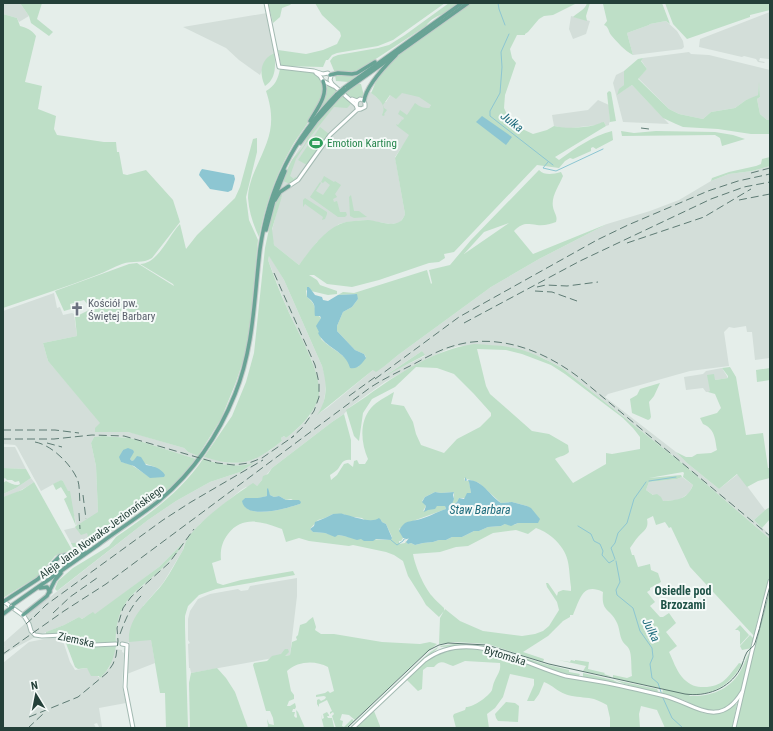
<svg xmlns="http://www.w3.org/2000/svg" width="773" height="731" viewBox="0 0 773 731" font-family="'Roboto Condensed',sans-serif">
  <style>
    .built { fill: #d3ded9; fill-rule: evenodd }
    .green { fill: #bedfc7; fill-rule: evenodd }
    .water { fill: #8dc6d2 }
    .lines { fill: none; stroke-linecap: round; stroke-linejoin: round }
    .stream { stroke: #8dc6d2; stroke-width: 1 }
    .secondary-casing { stroke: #a3bab2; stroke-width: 5 }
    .primary-casing { stroke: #c2cac8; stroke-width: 5.5 }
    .secondary { stroke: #fff; stroke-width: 3 }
    .primary { stroke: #69a395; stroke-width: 3.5 }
    .tram { stroke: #5e7b74; stroke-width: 1 }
    .rail { stroke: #5e7b74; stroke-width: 1; stroke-dasharray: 8 4; stroke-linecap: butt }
    .primary-bridge-casing { stroke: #c2cac8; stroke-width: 5.5; stroke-linecap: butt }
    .primary-bridge { stroke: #69a395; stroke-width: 3.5 }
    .labels { text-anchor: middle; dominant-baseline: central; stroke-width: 4; stroke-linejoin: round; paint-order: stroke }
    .leisure-label { font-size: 11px; fill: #27864d; stroke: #f5faf8; text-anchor: start }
    .worship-label { font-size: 11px; fill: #5b616d; stroke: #f5faf8; text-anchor: start }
    .street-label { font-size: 11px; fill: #244039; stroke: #f5faf8 }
    .water-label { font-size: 12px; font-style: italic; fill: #1d6b7c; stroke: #f5faf8 }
    .neighbourhood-label { font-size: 12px; font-weight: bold; fill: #1f5247; stroke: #f5faf8 }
  </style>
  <rect width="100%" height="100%" fill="#e5eeea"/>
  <!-- built -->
  <g class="built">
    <polygon points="3,3 20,3 29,16 19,22 17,18 3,14"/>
    <polygon points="770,12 770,62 769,59 760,58 759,61 765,62 764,63 758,62 756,59 744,56 742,57 699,47 700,39"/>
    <polygon points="267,13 274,53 272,54 262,70 260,75 239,60 226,48 183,27"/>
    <polygon points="571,16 590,21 586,34 573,39 569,29"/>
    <polygon points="666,21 677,31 683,41 684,47 682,49 633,55 627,33 649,25 650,24"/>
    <polygon points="689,52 691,54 709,55 770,70 770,120 767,120 760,114 757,99 760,97 759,84 758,95 753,98 746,100 735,108 711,112 703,119 679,114 669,109 638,78 647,69 641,60 643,58"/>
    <polygon points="624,71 624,85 621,92 632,85 669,124 623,122 613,83 616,75"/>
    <polygon points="369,91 382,102 386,102 393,91 428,97 431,105 395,157 405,214 404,217 399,223 391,224 364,220 347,222 339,224 317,242 299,265 274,245 271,234 280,200 282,196 279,190 282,181 290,163 309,133 341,97 346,93 350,96 363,97"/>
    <polygon points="598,100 609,105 610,122 609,123 609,125 606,126 604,122 597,125 571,128 564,128 554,126 552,115 588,110"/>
    <path d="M 770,166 L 770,358 L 755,360 L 752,332 L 747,332 L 746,326 L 734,328 L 729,327 L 724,332 L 729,366 L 690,371 L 608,394 L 605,397 L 676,452 L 687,463 L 719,489 L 738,474 L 765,510 L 754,520 L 770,535 L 770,539 L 683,464 L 562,368 L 543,358 L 509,347 L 459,346 L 446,350 L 423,361 L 385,382 L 350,407 L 344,414 L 332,422 L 272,468 L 257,486 L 246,487 L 241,490 L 200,524 L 184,545 L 183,550 L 163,583 L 143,606 L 151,639 L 155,663 L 127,674 L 129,642 L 116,643 L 117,622 L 122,608 L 130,597 L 165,566 L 183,543 L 159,567 L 95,615 L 85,617 L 82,619 L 79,617 L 64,625 L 39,635 L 13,649 L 3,656 L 3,648 L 5,646 L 3,647 L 3,643 L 28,621 L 27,615 L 148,520 L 176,501 L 210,482 L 240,472 L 252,464 L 241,466 L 229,466 L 203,459 L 204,457 L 230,463 L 242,462 L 254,459 L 269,451 L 282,441 L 281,438 L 284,436 L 286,438 L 296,430 L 310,416 L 313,363 L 287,308 L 268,260 L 269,255 L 284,280 L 322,366 L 326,379 L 325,394 L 323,406 L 318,414 L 327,408 L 373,370 L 386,365 L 398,355 L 491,287 L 539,259 L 607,224 L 650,211 L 679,200 L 711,181 L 729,174 L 752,171 ZM 422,351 L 425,356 L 389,373 Z"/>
    <polygon points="54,293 57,308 60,307 63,315 72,313 74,314 77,336 43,343 48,361 101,423 95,432 123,431 133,433 184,448 188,452 198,456 196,459 130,438 112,436 94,437 91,443 96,466 98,512 94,535 75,550 64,530 77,527 68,492 63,481 61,480 41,491 17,447 15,445 3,444 3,311"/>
    <polygon points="722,368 728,378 715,380 710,392 706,392 703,388 686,390 684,377 703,374 706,371"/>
    <polygon points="3,447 15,447 26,469 3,468"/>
    <polygon points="682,477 693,485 689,493 679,500 662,501 646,490 649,482 677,479"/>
    <polygon points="31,478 34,482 28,486 16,493 3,497 3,494 16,488"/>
    <polygon points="297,578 297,596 290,655 191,673 190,668 189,668 188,644 190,643 188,640 188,619 190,611 198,599 210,594 238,589 241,591 248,590 250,586"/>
    <polygon points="59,636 64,644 70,662 75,670 87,668 100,678 109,668 115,649 122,650 122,652 124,653 122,686 126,703 99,708 102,727 99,727 97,723 94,724 96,728 3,728 3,714 4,708 3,700 3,663 29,642"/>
  </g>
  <!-- green -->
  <g class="green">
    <polygon points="20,3 42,3 37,19 53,32 49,36 31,23 29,16"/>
    <polygon points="268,3 292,3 290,5 282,8 280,17 273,23"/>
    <polygon points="315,3 445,3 393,40 378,46 337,53 332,55 328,60 326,60 323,67 281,66 278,50 306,54 323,50 337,44 341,36 340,32 322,15"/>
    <path d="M 449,3 L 459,3 C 455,6 450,11 445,13 C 438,16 430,19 426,26 L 359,70 L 356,72 L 335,73 L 330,61 L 333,57 L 338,55 L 378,48 L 389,45 L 405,35 Z"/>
    <path d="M 470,3 L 577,3 L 553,15 L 544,16 L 539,19 L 528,32 L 525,34 L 525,35 L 517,35 L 510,49 L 512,58 L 516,63 L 505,95 L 504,108 L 510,121 L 514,125 L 533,134 L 547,130 L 554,126 C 566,129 583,128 595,125 C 599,124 601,122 604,122 L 606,126 L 555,157 L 559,160 C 576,148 592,136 612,131 L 613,140 L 596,149 L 593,147 L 591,148 L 591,151 L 573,159 L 570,158 L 565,161 L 559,168 L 537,165 L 454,252 L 444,254 L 445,258 L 439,262 L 429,263 L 379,280 L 352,287 L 327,284 L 314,275 L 309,275 L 317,280 L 320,285 L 337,291 L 337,294 L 328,295 L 311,291 L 309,287 L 306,291 L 307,297 C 313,302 316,306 315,313 L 321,318 L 319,322 L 321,339 C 328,346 336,350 343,356 C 351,363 346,363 358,367 L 366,357 L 364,354 L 355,350 L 337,331 L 337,326 L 343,312 L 352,307 L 358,299 L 355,294 L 338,295 L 343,292 L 354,293 L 427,270 L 431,284 L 432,283 L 429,270 L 450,265 L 471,240 L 539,170 C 545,176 553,174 561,172 L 563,176 C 559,186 551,196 553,207 C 554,213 558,216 556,222 C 550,224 544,226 537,225 C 527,224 523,222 514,231 L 533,254 L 607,224 L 539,259 L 491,287 L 398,355 L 386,365 L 376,372 L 373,370 L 317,415 C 328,399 327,384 322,366 L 284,280 L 269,256 L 268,260 C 274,276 280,293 287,308 C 296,330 325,376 318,399 C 312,416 299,428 286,438 L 284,436 L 281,438 L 282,441 C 253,464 240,468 204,457 L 232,416 L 246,382 L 254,353 L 265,248 L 273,210 L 276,201 L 281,193 L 282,196 L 272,229 L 274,245 L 299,265 C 311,249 326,227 346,222 C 353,221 361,220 368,220 C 380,221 400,231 405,214 L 395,158 L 409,135 L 397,126 L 396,124 L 398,125 L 402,120 L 401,119 L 403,120 L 404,118 L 398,114 L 400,110 L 407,115 L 415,103 C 420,107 423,108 429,108 L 431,105 L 419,97 L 402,93 L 396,99 L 390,95 L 383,105 L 384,108 L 387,110 L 384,114 L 385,115 L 383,116 L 382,115 C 387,105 379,99 371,93 C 374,88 375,81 379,76 C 401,46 439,25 470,3 ZM 509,223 L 464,254 L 484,232 Z"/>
    <path d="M 587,3 L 590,3 L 586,16 L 587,21 L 573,17 C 578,12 585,10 587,3 Z"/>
    <path d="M 600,3 L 662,3 L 670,24 L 666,21 L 650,24 L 649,25 L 627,33 L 633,55 C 625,51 617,42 611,35 C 608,31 609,27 604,25 L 607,21 L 603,4 Z"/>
    <polygon points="665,3 770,3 770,10 750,15 750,17 687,39 673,24"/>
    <path d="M 3,14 L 17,18 L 20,26 C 27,28 32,30 36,36 L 25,82 L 42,86 L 38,109 L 56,116 L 54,129 L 57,135 L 104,142 L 116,142 L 117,152 L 119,152 L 123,174 L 127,175 L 146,170 L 173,200 L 180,222 L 152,258 C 143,264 133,260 122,264 C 114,267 105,272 97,275 C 66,287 34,297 3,308 Z"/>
    <path d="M 274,53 C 276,65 276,79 265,86 C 259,73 260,60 274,53 Z"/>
    <polygon points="643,58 641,61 647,69 638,79 669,109 679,114 703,119 711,112 735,108 746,100 758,95 759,82 760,97 757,99 760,114 767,120 770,120 770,134 751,134 718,129 683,127 676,124 663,118 632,85 617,95 619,89 624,85 624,71 638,59"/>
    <path d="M 280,69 L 315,73 C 319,77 324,83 323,89 C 320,112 300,131 290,150 C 275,177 265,207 259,237 C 253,224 249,212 248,198 C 248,188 252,177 256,168 C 269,139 277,124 266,91 C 275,86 278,79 280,69 Z"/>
    <polygon points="364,70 349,82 336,81 335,75"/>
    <polygon points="357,83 361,84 364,96 363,98 355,99 345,93"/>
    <polygon points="329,85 338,91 316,115 325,97 326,87"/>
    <polygon points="609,91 611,92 616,121 610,122 607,93"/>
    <path d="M 343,95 L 351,102 L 350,105 L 347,108 L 334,107 L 311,136 L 296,159 L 290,176 L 294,179 L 295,177 L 297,178 L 302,171 L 301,170 L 303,171 L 297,179 L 290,184 L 283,181 L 283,180 C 285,174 288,168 291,162 C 295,154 308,146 307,135 L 319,120 Z"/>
    <polygon points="320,127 329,134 307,165 298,160"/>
    <polygon points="621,131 634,133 656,131 715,132 733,135 745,139 722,146 720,138 715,135 622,136"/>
    <path d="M 257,138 L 257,152 L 246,197 L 249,220 L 258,240 L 252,305 L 247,349 L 236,382 L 221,419 L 198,456 L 188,452 L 184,448 L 128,432 L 95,432 L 95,428 L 100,423 L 48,361 L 43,343 L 77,336 L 75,317 L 91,309 L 84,300 L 70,304 L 71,309 L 64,311 L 55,291 L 129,264 L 137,263 L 174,286 L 173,284 L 140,264 C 158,264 169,235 180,224 L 186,249 L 197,235 L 235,198 L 240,187 L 253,139 Z"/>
    <polygon points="770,157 770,166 752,171 729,174 711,181 712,178 729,172 756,166 761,164 762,159"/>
    <polygon points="324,176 334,182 335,181 341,185 335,194 337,197 333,199 334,202 337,201 340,212 346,212 347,215 345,217 338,217 310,197 320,182 321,183 316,191 323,195 330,185 325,181 323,183 321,182"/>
    <polygon points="351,195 354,211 359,211 367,217 354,218 350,216 349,197"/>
    <polygon points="305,198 327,212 327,214 325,219 322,220 323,217 305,204 303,207 303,200"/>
    <path d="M 474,344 C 486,345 498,345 509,347 C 528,350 545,359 562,368 L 683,464 L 770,539 L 770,579 L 767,585 L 759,618 L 758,618 L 754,636 L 690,567 L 671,527 L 669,528 L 665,522 L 656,525 L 653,516 L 647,519 C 649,529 644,530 638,537 C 635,540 633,544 630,548 L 632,555 L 634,555 L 638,567 L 650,564 L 651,570 L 658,573 L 661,582 L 650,588 L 650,590 L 647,592 L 655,602 L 650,606 L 660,617 L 663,617 L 669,613 L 676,623 L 666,632 L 677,646 L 669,652 C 673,660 676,670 682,677 C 687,683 694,687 701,687 C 722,688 727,678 739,663 L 742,664 C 731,684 714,695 691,694 L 689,696 C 711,697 732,689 742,668 C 745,663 746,656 751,651 L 742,687 C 738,696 733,704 724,708 C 709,714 699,708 686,701 C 678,698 670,695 662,694 L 663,689 L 613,678 L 613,675 L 627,678 L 632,676 C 631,669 632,654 629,649 C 628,646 624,644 623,642 C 619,636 620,627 616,621 C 609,608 601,612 603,592 C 582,582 580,600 573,615 L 570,615 L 570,617 L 563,621 L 548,636 L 523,652 L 544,659 L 543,662 L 488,644 L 455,642 L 439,644 L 440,618 L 445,609 L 460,621 L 483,631 L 522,636 L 535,634 L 543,631 L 549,626 L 559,610 L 557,602 L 547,587 L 546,583 L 548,583 L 557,596 L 558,592 L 563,590 L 571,591 L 571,587 C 568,564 571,554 552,537 C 547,533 542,530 536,528 L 528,534 L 516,530 L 493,533 L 468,546 L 456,547 L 440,552 L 413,554 C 415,566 424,587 432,596 C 435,600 440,604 444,608 L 444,611 L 439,617 L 426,605 L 422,598 L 408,576 L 403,561 L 394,555 L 386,552 L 353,545 L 349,546 L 309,541 L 299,538 L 286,542 L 282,529 L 279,528 C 261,521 242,516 228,534 C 222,542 220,550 221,560 L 212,563 L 217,583 L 223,585 L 241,580 L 293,571 L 295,575 L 216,589 L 199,595 L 188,606 L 185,616 L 185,627 L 188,728 L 166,728 L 165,693 L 160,693 L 151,640 L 129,642 C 127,616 151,600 164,582 C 171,572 177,560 183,550 C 184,548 184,546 185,544 C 192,525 236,494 253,483 L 257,486 L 262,480 L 263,476 L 268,474 L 272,468 L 332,422 L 344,414 L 351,440 L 351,460 C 343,459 342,463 338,469 C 336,471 333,473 330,475 L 331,480 L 337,475 L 344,464 L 348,463 L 353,467 L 354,461 L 357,460 L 359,464 L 365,464 L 368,459 C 361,443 359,422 371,408 C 377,401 386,397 394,392 L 391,404 L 404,406 L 413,422 L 416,434 L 421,445 L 444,453 L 457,439 L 480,427 L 491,416 L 491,413 L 474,394 L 454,374 L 437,368 L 416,367 L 395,387 L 372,399 L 363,413 L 359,441 L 354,436 L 346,410 C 353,405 360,401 367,396 C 397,374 436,349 474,344 ZM 477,349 L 506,350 L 522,354 L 551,365 L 565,374 L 623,418 L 633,428 L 640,437 L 640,449 L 612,454 L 606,453 L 606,464 L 573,483 L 555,459 C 559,456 566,456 569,452 L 568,445 L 549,434 L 532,431 L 490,394 L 486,386 ZM 683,472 L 684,473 L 683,477 L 693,485 C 687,500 677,500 663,501 L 661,497 L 657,494 L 653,495 L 646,490 L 649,482 L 677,479 L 682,477 L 681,475 L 649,478 ZM 464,478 L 479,483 L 501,503 L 512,502 L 527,506 L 538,517 L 527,523 L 518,523 L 514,525 L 505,524 L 501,526 L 488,527 L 479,531 L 474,531 L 462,537 L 452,537 L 446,540 L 439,540 L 433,542 L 423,543 L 415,545 L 411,543 L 408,544 L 406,541 L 405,543 L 399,544 L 399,541 L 401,541 L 403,538 L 399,529 L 413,521 L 446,509 L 445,506 L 437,506 L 423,511 L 426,506 L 422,501 L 425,497 L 435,492 L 441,493 L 454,492 L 454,499 L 451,504 L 453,506 L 457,502 L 459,498 L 465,498 L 471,493 L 469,481 L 465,481 ZM 267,489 L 270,495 L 274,497 L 279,496 L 286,500 L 291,499 L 300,504 C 288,508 245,521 243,501 L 245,498 L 259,498 L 267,496 ZM 333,514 L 344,514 L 346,516 L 362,518 L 366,521 L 381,520 L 382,522 L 386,524 L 392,537 L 391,540 L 359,539 L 344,536 L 338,535 L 335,536 L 325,533 L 313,532 L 310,529 L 318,520 L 325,518 Z"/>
    <polygon points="422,351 425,355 385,376"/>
    <path d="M 730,367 L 736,377 L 746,435 L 763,433 L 768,468 L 770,468 L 770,478 L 758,481 L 747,487 L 737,474 L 719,489 L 687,463 L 676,452 L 686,457 L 692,457 L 697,454 L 711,453 L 717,450 C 715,439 715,429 703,424 L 700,418 L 717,413 L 721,408 L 715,394 L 708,392 L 710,391 L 707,375 L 714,374 L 715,380 L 728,378 L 728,376 L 722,368 Z"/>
    <polygon points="770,368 770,380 757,382 756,370"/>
    <polygon points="660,383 654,396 649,402 651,417 650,419 648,420 632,413 630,399 637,395 640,389"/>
    <path d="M 103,436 L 130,438 L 196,459 L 173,486 L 151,504 L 82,551 L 75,551 L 71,543 C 78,543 84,542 88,536 L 87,533 L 81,535 L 75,527 L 76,526 L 64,499 L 67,497 L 61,487 L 56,490 L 53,484 L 61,480 L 63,481 L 68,491 L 70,491 L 76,526 L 98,512 L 96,466 L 91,443 L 94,437 ZM 123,450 L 131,455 L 130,459 L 132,461 L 134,460 L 155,467 L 148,476 L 130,464 L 121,462 L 120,457 Z"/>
    <path d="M 203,459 C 222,465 234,468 254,463 L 240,472 L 210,482 L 176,501 L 148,520 L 57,591 L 55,589 L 58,581 L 73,568 L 109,546 L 116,537 C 148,515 180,493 203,459 Z"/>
    <path d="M 3,468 L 26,469 L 31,478 L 16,488 L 3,494 L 3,483 L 6,481 C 10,483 13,485 18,485 L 20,484 L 19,481 L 15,482 L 12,480 L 7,480 L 5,478 L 3,479 Z"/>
    <polygon points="34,482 72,550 69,553 62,553 55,556 37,577 3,598 3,497 22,490"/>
    <polygon points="770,507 770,519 762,528 754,520 765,510"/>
    <path d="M 183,543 C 181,549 175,555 170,560 C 143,591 115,594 116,643 L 97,643 L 64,633 L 46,634 L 46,632 L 64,625 L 79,617 L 82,619 L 93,612 L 95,614 L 159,567 Z"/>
    <polygon points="770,584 770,728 736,728 753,651"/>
    <path d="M 313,617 L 316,627 L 315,630 L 321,634 L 334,634 L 382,642 L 420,644 L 430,642 L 437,644 L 421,657 L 355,720 L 349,715 L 342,714 L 340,720 L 343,721 L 342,726 L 344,727 L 352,719 L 354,721 L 346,728 L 336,728 L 332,716 L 334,714 L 333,712 L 330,714 L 330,712 L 332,711 L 327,700 L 319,704 L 319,707 L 317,704 L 317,700 L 319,699 L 321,701 L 325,699 L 326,697 L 324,696 L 316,697 L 316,695 L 325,693 L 328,691 L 330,693 L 334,691 L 328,667 C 315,660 298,661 287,671 L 291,691 L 294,695 L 294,699 L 289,701 L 287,706 L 290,706 L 295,703 L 296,707 L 295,709 L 293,709 L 292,712 L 295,712 L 294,716 L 296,718 L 297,717 L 296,710 L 298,712 L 305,728 L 267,728 L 268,726 L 267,719 L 269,724 L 274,725 L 273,718 L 270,711 L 266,711 L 253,665 L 254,663 L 267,661 L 272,656 L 281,654 L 285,649 L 288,649 L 289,652 L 285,656 L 290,655 L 292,642 L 297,640 L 296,637 L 298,635 L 300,625 L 306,623 L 309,620 Z"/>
    <polygon points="740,625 749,635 740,645 740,632 738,630 735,630"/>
    <polygon points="750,635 754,639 752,648 742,650 740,646"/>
    <path d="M 64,638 L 99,647 L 116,646 C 114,658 110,669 100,678 L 99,676 L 91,676 L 87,668 L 78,669 L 75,667 Z"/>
    <polygon points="454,644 487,646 513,655 486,647 461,646 441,647 440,646"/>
    <polygon points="438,647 437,649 422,661 358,722 357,721 429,653"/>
    <path d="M 450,649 L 471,649 L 487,651 L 559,675 L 604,683 L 668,698 L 682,703 L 703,713 L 712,714 L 722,712 L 736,704 L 737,704 L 732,728 L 665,728 L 657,710 L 641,706 L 639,714 L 640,728 L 610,728 L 610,718 L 607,705 C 601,702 596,699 589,698 C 582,697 572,697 565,694 C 557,691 552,685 544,682 L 539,694 L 534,701 L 527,701 L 534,685 L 534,679 L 510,674 L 503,697 L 495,708 L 487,714 L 489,728 L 456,728 L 453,716 L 454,714 L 465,710 L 466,707 C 474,707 489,696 492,690 C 493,686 493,684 495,680 C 498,673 501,671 500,663 L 465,661 L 453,666 C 444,663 441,659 434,667 L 427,667 L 423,670 L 422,689 L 418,691 L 406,679 L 431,657 Z"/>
    <polygon points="516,655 545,664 569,670 569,672 580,674 578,677 562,673 515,657"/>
    <polygon points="558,660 570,662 571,660 575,661 575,660 589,662 588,669 605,673 604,674 610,676 611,677 583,671 586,666"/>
    <polygon points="217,668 226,678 235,692 248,728 190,728 189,683 191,673"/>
    <polygon points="583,673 613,680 621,684 584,677 583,677"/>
    <path d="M 615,680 L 657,689 L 658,691 L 657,693 C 643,688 629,687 615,680 Z"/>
    <polygon points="506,702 515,703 519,706 518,722 498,721 496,718 495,714"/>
    <polygon points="374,711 380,726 380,728 355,728"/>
    <polygon points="327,712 329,715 329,716 327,716 328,718 332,718 334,727 333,728 324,728 321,716 321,715 322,719 324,718 323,714"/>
  </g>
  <!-- water -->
  <g class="water">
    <polygon points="482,116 512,137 506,145 476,122"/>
    <polygon points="202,169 234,175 235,179 232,190 228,192 210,189 199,175 200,172"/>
    <path d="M 307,287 L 309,287 L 315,295 L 322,297 L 323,300 L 328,301 L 338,295 L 357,294 L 358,299 L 352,307 L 343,312 L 337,326 L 337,331 L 355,350 L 364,354 L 366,358 C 362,363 358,370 350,368 C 346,351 325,348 318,333 L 319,332 L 316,326 L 321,318 L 320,316 L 315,316 C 314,307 317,304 307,297 Z"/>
    <path d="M 128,448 L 133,450 L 134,452 L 130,459 L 132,461 L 134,460 L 137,456 L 141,457 L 146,465 C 153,466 161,468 165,475 L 164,477 L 150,478 L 134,466 L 121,462 L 119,457 L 123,450 Z"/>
    <path d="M 465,477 L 467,480 C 482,479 489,495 501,503 L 512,502 L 527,506 L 531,508 L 540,519 L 538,523 L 518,523 L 511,526 L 505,524 L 501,526 L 488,527 L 479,531 L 474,531 L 462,537 L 452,537 L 446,540 L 439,540 L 433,542 L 423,543 L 415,545 L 411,543 L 408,544 L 406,542 L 409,538 L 403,538 L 399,531 C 400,528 402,526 405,523 C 409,521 412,521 417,520 C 427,518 436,512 446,509 L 445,506 L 437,506 L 435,509 L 428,510 L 424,512 L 426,506 L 422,502 L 425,497 L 435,492 L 441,493 L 454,492 L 453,495 L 454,499 L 452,504 L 453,505 L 457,502 L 459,498 L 464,499 L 467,493 L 471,493 L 469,482 L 468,480 L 465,481 Z"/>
    <path d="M 268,488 L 270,495 L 274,497 L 279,496 L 286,500 L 299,500 L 301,502 L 300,504 C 288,508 245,521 242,501 L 245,498 L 258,498 L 267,496 L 267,489 Z"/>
    <path d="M 333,514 C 336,514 340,513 343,514 C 352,516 371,524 379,518 L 381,520 L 382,522 L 386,524 L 392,538 L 391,540 L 376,539 L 373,541 L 364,541 L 361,539 L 357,540 L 344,536 L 338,535 L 335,537 L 325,533 L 313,532 L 310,529 L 314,526 L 315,522 L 325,518 Z"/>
  </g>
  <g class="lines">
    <!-- stream -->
    <g class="stream">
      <polyline points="498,3 499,9 505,25"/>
      <polyline points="509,34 501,52 502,67 500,93 490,111 490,116 553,165"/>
      <polyline points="548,162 543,168 556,171 603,149"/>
      <polyline points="649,481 676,477"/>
      <polyline points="578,526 591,534 594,541 600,544 603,551 602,555 609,563 614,560"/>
      <polyline points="391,540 397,545 403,541 404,539 409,538"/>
      <polyline points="615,559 611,548 615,543 618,533 627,523 634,499 646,482"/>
      <polyline points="616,561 620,582 616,590 617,595 633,608 640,631 652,648 653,657 650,664 652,678 658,683 663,698 672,718 683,728"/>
    </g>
    <!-- secondary casing -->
    <g class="secondary-casing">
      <g id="secondary">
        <polyline points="266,3 279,67 314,71 323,74 328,73 331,76 330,80 332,84 356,105"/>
        <polyline points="316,73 320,76 323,81 333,86"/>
        <polyline points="352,99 357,101 360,99 364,100 365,104 365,107 361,109 357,108 356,105 357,101"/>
        <polyline points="289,186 298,180 330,135 357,110 360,109"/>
        <polyline points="3,601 24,616 29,624 31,631 35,635 42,636 63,635 94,645 116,644"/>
        <polyline points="122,644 127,645 125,687 133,728"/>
        <path d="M 353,728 L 425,660 C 469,627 522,664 566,676 C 578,678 590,680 602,682 C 623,686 644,691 665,696 C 695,704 719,730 742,692"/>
        <polyline points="734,728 752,651 770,581"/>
      </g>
    </g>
    <!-- primary casing -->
    <g class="primary-casing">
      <g id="primary">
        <polyline points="330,75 338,73 352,74 357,73 375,62"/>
        <polyline points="344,88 462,3"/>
        <polyline points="347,89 468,3"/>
        <path d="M 364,101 C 366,86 385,66 396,55"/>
        <path d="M 310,121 C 316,110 329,95 323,81"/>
        <polyline points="300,143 317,120 339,96"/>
        <polyline points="275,200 280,192 289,186"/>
        <polyline points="266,230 275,196 285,171"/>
        <polyline points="65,555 68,559 68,563 66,566"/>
        <polyline points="40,588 47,587 50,592"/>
        <polyline points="3,602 38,579 60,556 78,554 84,552"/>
        <path d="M 11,606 C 40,586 69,565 98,545 C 118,530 140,516 160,500 C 193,472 219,434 235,394 C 254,347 254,298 260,249 C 269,187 293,139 337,94"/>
        <polyline points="3,614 11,608"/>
        <polyline points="23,615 47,596 55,580 61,573"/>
      </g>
    </g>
    <!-- secondary -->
    <use href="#secondary" class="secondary"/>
    <!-- primary -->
    <use href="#primary" class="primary"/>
    <!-- tram -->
    <path class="tram" d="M 347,728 L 429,650 L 439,645 L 448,643 L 487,645 L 549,664 L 685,694 C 706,697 729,689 740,669 C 743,664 744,657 747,652 C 750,648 754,647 755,643 C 762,624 764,604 770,586"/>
    <!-- rail -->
    <g class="rail">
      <polyline points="641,128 649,129"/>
      <polyline points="751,173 770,168"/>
      <polyline points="739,200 770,194"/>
      <polyline points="627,243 704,217 751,189"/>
      <polyline points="274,273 315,365 319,383 319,397 314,411 302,428 291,438"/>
      <polyline points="537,287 546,285 567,286 598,282"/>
      <polyline points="535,291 552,292 577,301"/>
      <polyline points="464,323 580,261 711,199 744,187 770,182"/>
      <polyline points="375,379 459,317 597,240 628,225 708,191 738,181 770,174"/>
      <polyline points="349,396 378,375"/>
      <polyline points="3,430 55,430 79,433"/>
      <polyline points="3,439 54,439 92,435 124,436 217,463 234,465 249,463 262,458 294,436"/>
      <path d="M 35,442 C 52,445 72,465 78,481 C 80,488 79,496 80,503"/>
      <polyline points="47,443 62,447"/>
      <polyline points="83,495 86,519"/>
      <polyline points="79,513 80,529"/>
      <polyline points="53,613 70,597 97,578"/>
      <polyline points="34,617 46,605 163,520 191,502 263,460"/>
      <polyline points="26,624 38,613"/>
      <path d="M 120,634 C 126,618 131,605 144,593"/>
      <path d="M 3,654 L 64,611 L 106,584 L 371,387 C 385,378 400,371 414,364 C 427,357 439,350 453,346 C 498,332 545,351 581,379 L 770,536"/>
      <polyline points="29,717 78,697 107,673 113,664 116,656 118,641 117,628 123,608 131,597 169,563 194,529"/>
      <polyline points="28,728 43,714"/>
    </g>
    <!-- primary-bridge casing -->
    <g class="primary-bridge-casing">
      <g id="primary-bridge">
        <polyline points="337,94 344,88"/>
        <polyline points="339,96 347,89"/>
        <polyline points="11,608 13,607"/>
      </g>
    </g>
    <!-- primary-bridge -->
    <use href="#primary-bridge" class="primary-bridge"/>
  </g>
  <!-- icons -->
  <defs>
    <g id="stadium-bare" transform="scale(1.08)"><path d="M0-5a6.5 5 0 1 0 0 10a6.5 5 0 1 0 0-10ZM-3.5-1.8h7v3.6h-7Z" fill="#2e9e5b" stroke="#f5faf8" stroke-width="2.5" paint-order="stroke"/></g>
    <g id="church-bare" transform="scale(1.08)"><path d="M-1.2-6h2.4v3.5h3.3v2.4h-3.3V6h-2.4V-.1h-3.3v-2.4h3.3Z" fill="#6b7280" stroke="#f5faf8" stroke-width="2.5" paint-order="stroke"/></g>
  </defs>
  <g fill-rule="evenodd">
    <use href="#stadium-bare" x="316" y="143"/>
    <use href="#church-bare" x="77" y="309"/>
  </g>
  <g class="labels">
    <!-- leisure labels -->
    <g class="leisure-label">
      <text x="327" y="143">Emotion Karting</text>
    </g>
    <!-- worship labels -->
    <g class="worship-label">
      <text x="88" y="303">Kościół pw.<tspan x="88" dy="13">Świętej Barbary</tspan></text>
    </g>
    <!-- street labels -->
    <g class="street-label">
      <text transform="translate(102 532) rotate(-36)">Aleja Jana Nowaka-Jeziorańskiego</text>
      <text transform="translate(76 640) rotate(12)">Ziemska</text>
      <text transform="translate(505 656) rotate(17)">Bytomska</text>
    </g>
    <!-- water labels -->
    <g class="water-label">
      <text transform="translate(512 122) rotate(38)">Julka</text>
      <text x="480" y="510">Staw Barbara</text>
      <text transform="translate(651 630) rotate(64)">Julka</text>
    </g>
    <!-- neighbourhood labels -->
    <g class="neighbourhood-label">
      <text x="683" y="591">Osiedle pod<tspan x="683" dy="14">Brzozami</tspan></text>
    </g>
  </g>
  <!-- border -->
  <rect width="773" height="731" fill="none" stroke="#244039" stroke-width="8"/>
  <!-- north arrow -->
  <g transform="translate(36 695) rotate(350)" stroke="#f5faf8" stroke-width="3" paint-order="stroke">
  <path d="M0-3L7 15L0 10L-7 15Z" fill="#244039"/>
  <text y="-6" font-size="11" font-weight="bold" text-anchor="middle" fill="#244039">N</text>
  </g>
</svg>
